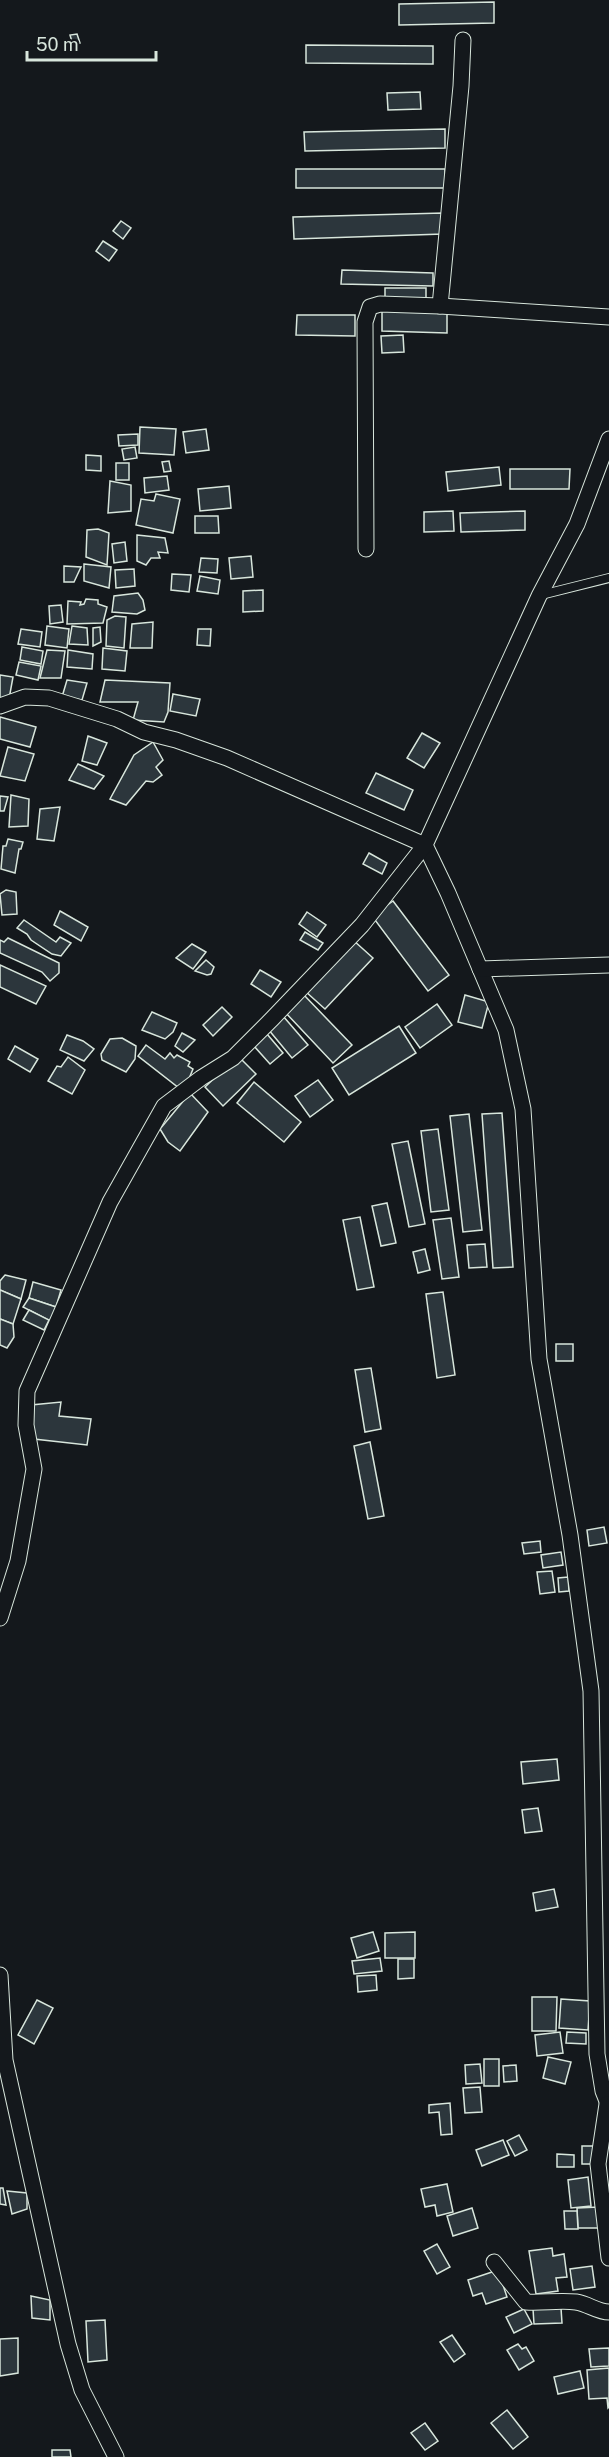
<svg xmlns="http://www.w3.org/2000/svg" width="609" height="2457" viewBox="0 0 609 2457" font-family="'Public Sans',sans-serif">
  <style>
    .building { fill: #2c363c; stroke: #d8e6dc; stroke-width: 1.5 }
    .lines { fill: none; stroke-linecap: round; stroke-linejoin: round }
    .service-casing { stroke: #d8e6dc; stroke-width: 10 }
    .minor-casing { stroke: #d8e6dc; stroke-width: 17 }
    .service { stroke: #14181c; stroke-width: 8 }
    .minor { stroke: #14181c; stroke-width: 15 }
  </style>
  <rect width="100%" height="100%" fill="#14181c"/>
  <!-- building -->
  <g class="building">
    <polygon points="494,2 494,23 399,25 399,4"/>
    <polygon points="77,34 80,43 73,45 70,35"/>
    <polygon points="306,45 433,46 433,64 306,63"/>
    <polygon points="420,92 421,109 388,110 387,93"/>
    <polygon points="445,129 445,148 305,151 304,132"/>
    <rect x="296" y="169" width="149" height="19"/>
    <polygon points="443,213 443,234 294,239 293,217"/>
    <polygon points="121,221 131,228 123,239 113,231"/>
    <polygon points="103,241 117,250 109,261 96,251"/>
    <polygon points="342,270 433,273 433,286 341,284"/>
    <rect x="385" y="288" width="41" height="12"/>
    <polygon points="382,308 447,310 447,333 382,331"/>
    <polygon points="297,315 355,315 355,336 296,335"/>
    <polygon points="403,335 404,352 382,353 381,336"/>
    <polygon points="140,427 176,429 174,455 139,453"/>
    <polygon points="206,429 209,450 186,453 183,432"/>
    <polygon points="138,434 138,445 119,446 118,435"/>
    <polygon points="135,447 137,458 124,460 122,449"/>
    <polygon points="86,455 101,456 101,471 86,470"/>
    <polygon points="169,461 171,471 164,472 162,462"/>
    <rect x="116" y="463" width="13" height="17"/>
    <polygon points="499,467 501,485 448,491 446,472"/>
    <polygon points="510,469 570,469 569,489 510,489"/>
    <polygon points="167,476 169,490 145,493 144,478"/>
    <polygon points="110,481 131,485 131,511 108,513"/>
    <polygon points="229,486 231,508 200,511 198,489"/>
    <polygon points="156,494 180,499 173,533 136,525 141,499 154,501"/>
    <polygon points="453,511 454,531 424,532 424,512"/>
    <polygon points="525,511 525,530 461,532 460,513"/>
    <polygon points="195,516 218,516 219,533 195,533"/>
    <polygon points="98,529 109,533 107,565 86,557 87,530"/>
    <polygon points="137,535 165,538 168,553 158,552 160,558 151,558 146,565 137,561"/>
    <polygon points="125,542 127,561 114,563 112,544"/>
    <polygon points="251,556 253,577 231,579 229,558"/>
    <polygon points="201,558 218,559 217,573 199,572"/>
    <polygon points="84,564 111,567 109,588 84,581"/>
    <polygon points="64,566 81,567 74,582 64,582"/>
    <polygon points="134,569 135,586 116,588 115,570"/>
    <polygon points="172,574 191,575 189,592 171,590"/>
    <polygon points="200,576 220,580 218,594 197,591"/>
    <polygon points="263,590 263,611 243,612 243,591"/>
    <polygon points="138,593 143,600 145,610 137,614 112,612 114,596"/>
    <polygon points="86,599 98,600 98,604 107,607 103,623 67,624 68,601 81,602 80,605 84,604"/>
    <polygon points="61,605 63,622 50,624 49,606"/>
    <polygon points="115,616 126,617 124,648 106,646 107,620"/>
    <polygon points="153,622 152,648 130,648 132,624"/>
    <polygon points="47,626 69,629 67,648 45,645"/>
    <polygon points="72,626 87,628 88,645 69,644"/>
    <polygon points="100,627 101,642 93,646 93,628"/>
    <polygon points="21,629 42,632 40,647 18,644"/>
    <polygon points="198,629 211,629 210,646 197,645"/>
    <polygon points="22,647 43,651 41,664 20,660"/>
    <polygon points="103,648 127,651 125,671 102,669"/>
    <polygon points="47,650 65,651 61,678 40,678"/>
    <polygon points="68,650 93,654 92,669 67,667"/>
    <polygon points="19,662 41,666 38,680 16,675"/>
    <polygon points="0,675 13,677 9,699 0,698"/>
    <polygon points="67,680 87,683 82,700 62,697"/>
    <polygon points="105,680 170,683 168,712 164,722 133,720 138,702 100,702"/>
    <polygon points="173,694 200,699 196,716 170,711"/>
    <polygon points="0,717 36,727 30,747 0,739"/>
    <polygon points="422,733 440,743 424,768 407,758"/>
    <polygon points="88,736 107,743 97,765 82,761"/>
    <polygon points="153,742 163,760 156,767 162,775 153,782 146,781 126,805 110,799 134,755"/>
    <polygon points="8,747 34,754 25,781 0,776"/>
    <polygon points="78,764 104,776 94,789 69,780"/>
    <polygon points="376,773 413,790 404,810 366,793"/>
    <polygon points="11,795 29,799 28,826 9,827"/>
    <polygon points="0,796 8,797 4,811 0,811"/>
    <polygon points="60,807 54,841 37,839 40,809"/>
    <polygon points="8,839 23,842 21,849 19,849 15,873 1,869 3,846 6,846"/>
    <polygon points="369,853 387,863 382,874 363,864"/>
    <polygon points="6,890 16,892 17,914 2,915 0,894"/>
    <polygon points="393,901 449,975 428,991 372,916"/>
    <polygon points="60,911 88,927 81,941 54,925"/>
    <polygon points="307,912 326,925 317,937 299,924"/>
    <polygon points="24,920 56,942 60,937 71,943 61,956 52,954 31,940 27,934 17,928"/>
    <polygon points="305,932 323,943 318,950 300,940"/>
    <polygon points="8,938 59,963 59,973 50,981 42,972 0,953 0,940 4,942"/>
    <polygon points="353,940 373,958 325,1009 305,991"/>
    <polygon points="192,944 206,952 193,969 176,958"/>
    <polygon points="206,960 214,967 211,974 207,975 195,971"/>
    <polygon points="0,965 46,986 36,1004 0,987"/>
    <polygon points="260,970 281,982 271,997 251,984"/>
    <polygon points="303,994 352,1045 333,1063 284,1011"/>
    <polygon points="465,995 489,1002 482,1028 458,1022"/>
    <polygon points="437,1004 452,1025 420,1048 405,1027"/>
    <polygon points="222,1007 232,1017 213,1036 203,1025"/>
    <polygon points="152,1012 177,1023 173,1032 165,1039 142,1030"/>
    <polygon points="283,1016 308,1045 292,1058 268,1029"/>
    <polygon points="399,1026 416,1053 349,1095 332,1068"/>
    <polygon points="182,1033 195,1040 183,1052 175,1046"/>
    <polygon points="267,1034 283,1053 270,1064 254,1046"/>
    <polygon points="67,1035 83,1041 94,1049 84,1061 60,1050"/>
    <polygon points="122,1038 136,1046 135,1059 126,1072 102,1060 101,1054 110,1039"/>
    <polygon points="146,1045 165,1059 170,1053 174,1058 177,1055 190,1062 188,1066 193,1069 188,1081 179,1088 138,1056"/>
    <polygon points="15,1046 38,1059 30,1072 8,1059"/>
    <polygon points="238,1056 256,1074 223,1106 205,1087"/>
    <polygon points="68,1057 85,1070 72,1094 48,1081 57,1066 61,1067"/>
    <polygon points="318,1080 333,1100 310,1117 295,1096"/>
    <polygon points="254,1082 301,1122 284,1142 237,1103"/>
    <polygon points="190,1093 208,1112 180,1151 168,1142 160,1129"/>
    <polygon points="502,1113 513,1267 493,1268 482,1114"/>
    <polygon points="469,1114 482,1230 463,1232 450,1116"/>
    <polygon points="438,1129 449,1210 431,1212 421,1131"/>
    <polygon points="408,1141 425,1224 409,1227 392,1144"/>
    <polygon points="387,1203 396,1243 381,1246 372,1206"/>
    <polygon points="360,1217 374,1287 357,1290 343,1220"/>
    <polygon points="451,1218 459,1277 442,1279 433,1220"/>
    <polygon points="485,1244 487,1267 469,1268 467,1245"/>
    <polygon points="425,1249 430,1270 418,1273 413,1252"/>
    <polygon points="5,1275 26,1280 21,1299 0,1290 0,1281"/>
    <polygon points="33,1282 61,1290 56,1307 29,1298"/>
    <polygon points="0,1290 21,1299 13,1324 0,1319"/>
    <polygon points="443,1292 455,1375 437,1378 426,1294"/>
    <polygon points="29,1298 56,1307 52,1322 23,1307"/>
    <polygon points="29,1310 49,1320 44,1330 23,1320"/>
    <polygon points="0,1319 13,1324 14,1337 7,1348 0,1345"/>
    <rect x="556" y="1344" width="17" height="17"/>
    <polygon points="371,1368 381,1429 365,1432 355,1370"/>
    <polygon points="61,1402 59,1416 91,1419 87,1445 34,1439 31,1405"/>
    <polygon points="370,1442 384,1516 368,1519 354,1446"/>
    <polygon points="604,1527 607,1543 589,1546 587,1530"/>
    <polygon points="540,1541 541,1552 524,1554 522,1543"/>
    <polygon points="561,1552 563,1565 543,1568 541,1555"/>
    <polygon points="552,1571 555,1592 540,1594 537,1572"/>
    <polygon points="568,1577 569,1591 559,1592 558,1578"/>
    <polygon points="557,1759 559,1780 523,1784 521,1762"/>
    <polygon points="538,1808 542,1831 525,1833 522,1810"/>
    <polygon points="554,1889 558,1907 536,1911 533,1893"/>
    <polygon points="373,1932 379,1951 357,1958 351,1938"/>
    <polygon points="415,1932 415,1958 385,1958 385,1933"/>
    <polygon points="380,1958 382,1971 354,1974 352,1961"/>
    <polygon points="398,1959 414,1959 414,1978 398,1979"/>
    <polygon points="376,1975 377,1990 358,1992 357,1976"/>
    <polygon points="532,1997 557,1997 556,2031 532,2031"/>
    <polygon points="561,1999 590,2001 588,2030 559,2028"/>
    <polygon points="37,2000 53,2008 34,2044 18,2035"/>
    <polygon points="560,2032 563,2053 537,2056 535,2035"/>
    <polygon points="567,2032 586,2033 586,2044 566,2043"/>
    <polygon points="548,2057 571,2062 565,2084 543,2078"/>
    <rect x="484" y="2059" width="15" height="27"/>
    <polygon points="480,2064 482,2083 466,2084 465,2065"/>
    <polygon points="516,2065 517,2081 504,2082 503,2066"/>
    <polygon points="480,2087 482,2112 465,2113 463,2088"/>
    <polygon points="450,2103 452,2134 441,2135 439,2112 429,2113 429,2105"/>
    <polygon points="519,2135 527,2150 515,2156 507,2141"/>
    <polygon points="503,2140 509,2155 482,2166 476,2150"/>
    <rect x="582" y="2146" width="12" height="18"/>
    <polygon points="557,2154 574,2155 574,2167 557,2167"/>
    <polygon points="588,2177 591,2206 571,2208 568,2180"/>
    <polygon points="447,2184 453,2212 437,2216 435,2205 425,2207 421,2189"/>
    <polygon points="0,2188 3,2188 6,2205 0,2204"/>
    <polygon points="7,2191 27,2193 27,2209 12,2214"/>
    <polygon points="599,2207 599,2228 578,2228 577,2208"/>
    <polygon points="472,2208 478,2228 453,2236 447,2216"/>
    <polygon points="564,2211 577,2211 578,2229 565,2229"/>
    <polygon points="437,2244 450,2267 437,2274 424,2251"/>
    <polygon points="552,2248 553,2256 564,2254 567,2277 556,2278 558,2291 536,2294 529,2251"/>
    <polygon points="592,2266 595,2287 573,2290 570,2269"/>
    <polygon points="498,2270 507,2297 486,2304 482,2293 473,2296 468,2280"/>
    <polygon points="31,2296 50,2300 50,2320 32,2318"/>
    <polygon points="561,2308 562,2323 534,2324 533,2309"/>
    <polygon points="524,2309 532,2324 514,2333 506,2317"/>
    <polygon points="105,2320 107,2360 88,2362 86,2321"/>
    <polygon points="452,2335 465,2354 454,2362 440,2342"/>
    <polygon points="18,2338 18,2373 0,2376 0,2339"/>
    <polygon points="518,2344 522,2349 526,2347 534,2361 519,2370 507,2350"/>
    <polygon points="609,2348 609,2366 591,2367 589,2349"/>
    <polygon points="609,2368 609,2407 608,2408 607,2398 589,2399 587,2370"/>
    <polygon points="580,2371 584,2388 558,2394 554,2377"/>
    <polygon points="507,2410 528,2437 513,2449 491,2423"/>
    <polygon points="425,2423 438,2441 425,2450 411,2433"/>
    <polygon points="52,2450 70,2450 71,2457 52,2457"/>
  </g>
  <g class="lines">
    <!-- service casing -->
    <g class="service-casing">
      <polyline id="service" points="541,595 609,578"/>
    </g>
    <!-- minor casing -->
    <g class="minor-casing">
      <g id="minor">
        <polyline points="440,306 461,86 463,40"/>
        <polyline points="609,439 577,524 539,596 425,845 448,893 506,1030 523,1109 539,1359 570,1535 591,1691 597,2054 603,2091 609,2106"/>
        <polyline points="366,549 365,322 370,307 380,304 440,306 609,317"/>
        <polyline points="0,706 25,697 49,698 117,719 144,732 176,740 227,758 425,845 362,925 272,1019 233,1058 201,1078 164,1106 110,1202 27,1391 26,1425 34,1469 18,1561 0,1618"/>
        <polyline points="480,969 609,965"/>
        <polyline points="0,1975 5,2060 68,2344 82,2390 116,2457"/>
        <polyline points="607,2104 598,2164 609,2258"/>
        <path d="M 494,2262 L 526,2302 C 543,2303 560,2300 576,2302 C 589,2304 597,2312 609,2312"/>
      </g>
    </g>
    <!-- service -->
    <use href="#service" class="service"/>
    <!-- minor -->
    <use href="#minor" class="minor"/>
  </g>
  <!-- scale -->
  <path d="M27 51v9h129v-9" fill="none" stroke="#d8e6dc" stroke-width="3"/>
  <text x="36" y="51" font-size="18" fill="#d8e6dc" stroke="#14181c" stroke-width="4.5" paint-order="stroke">50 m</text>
</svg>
